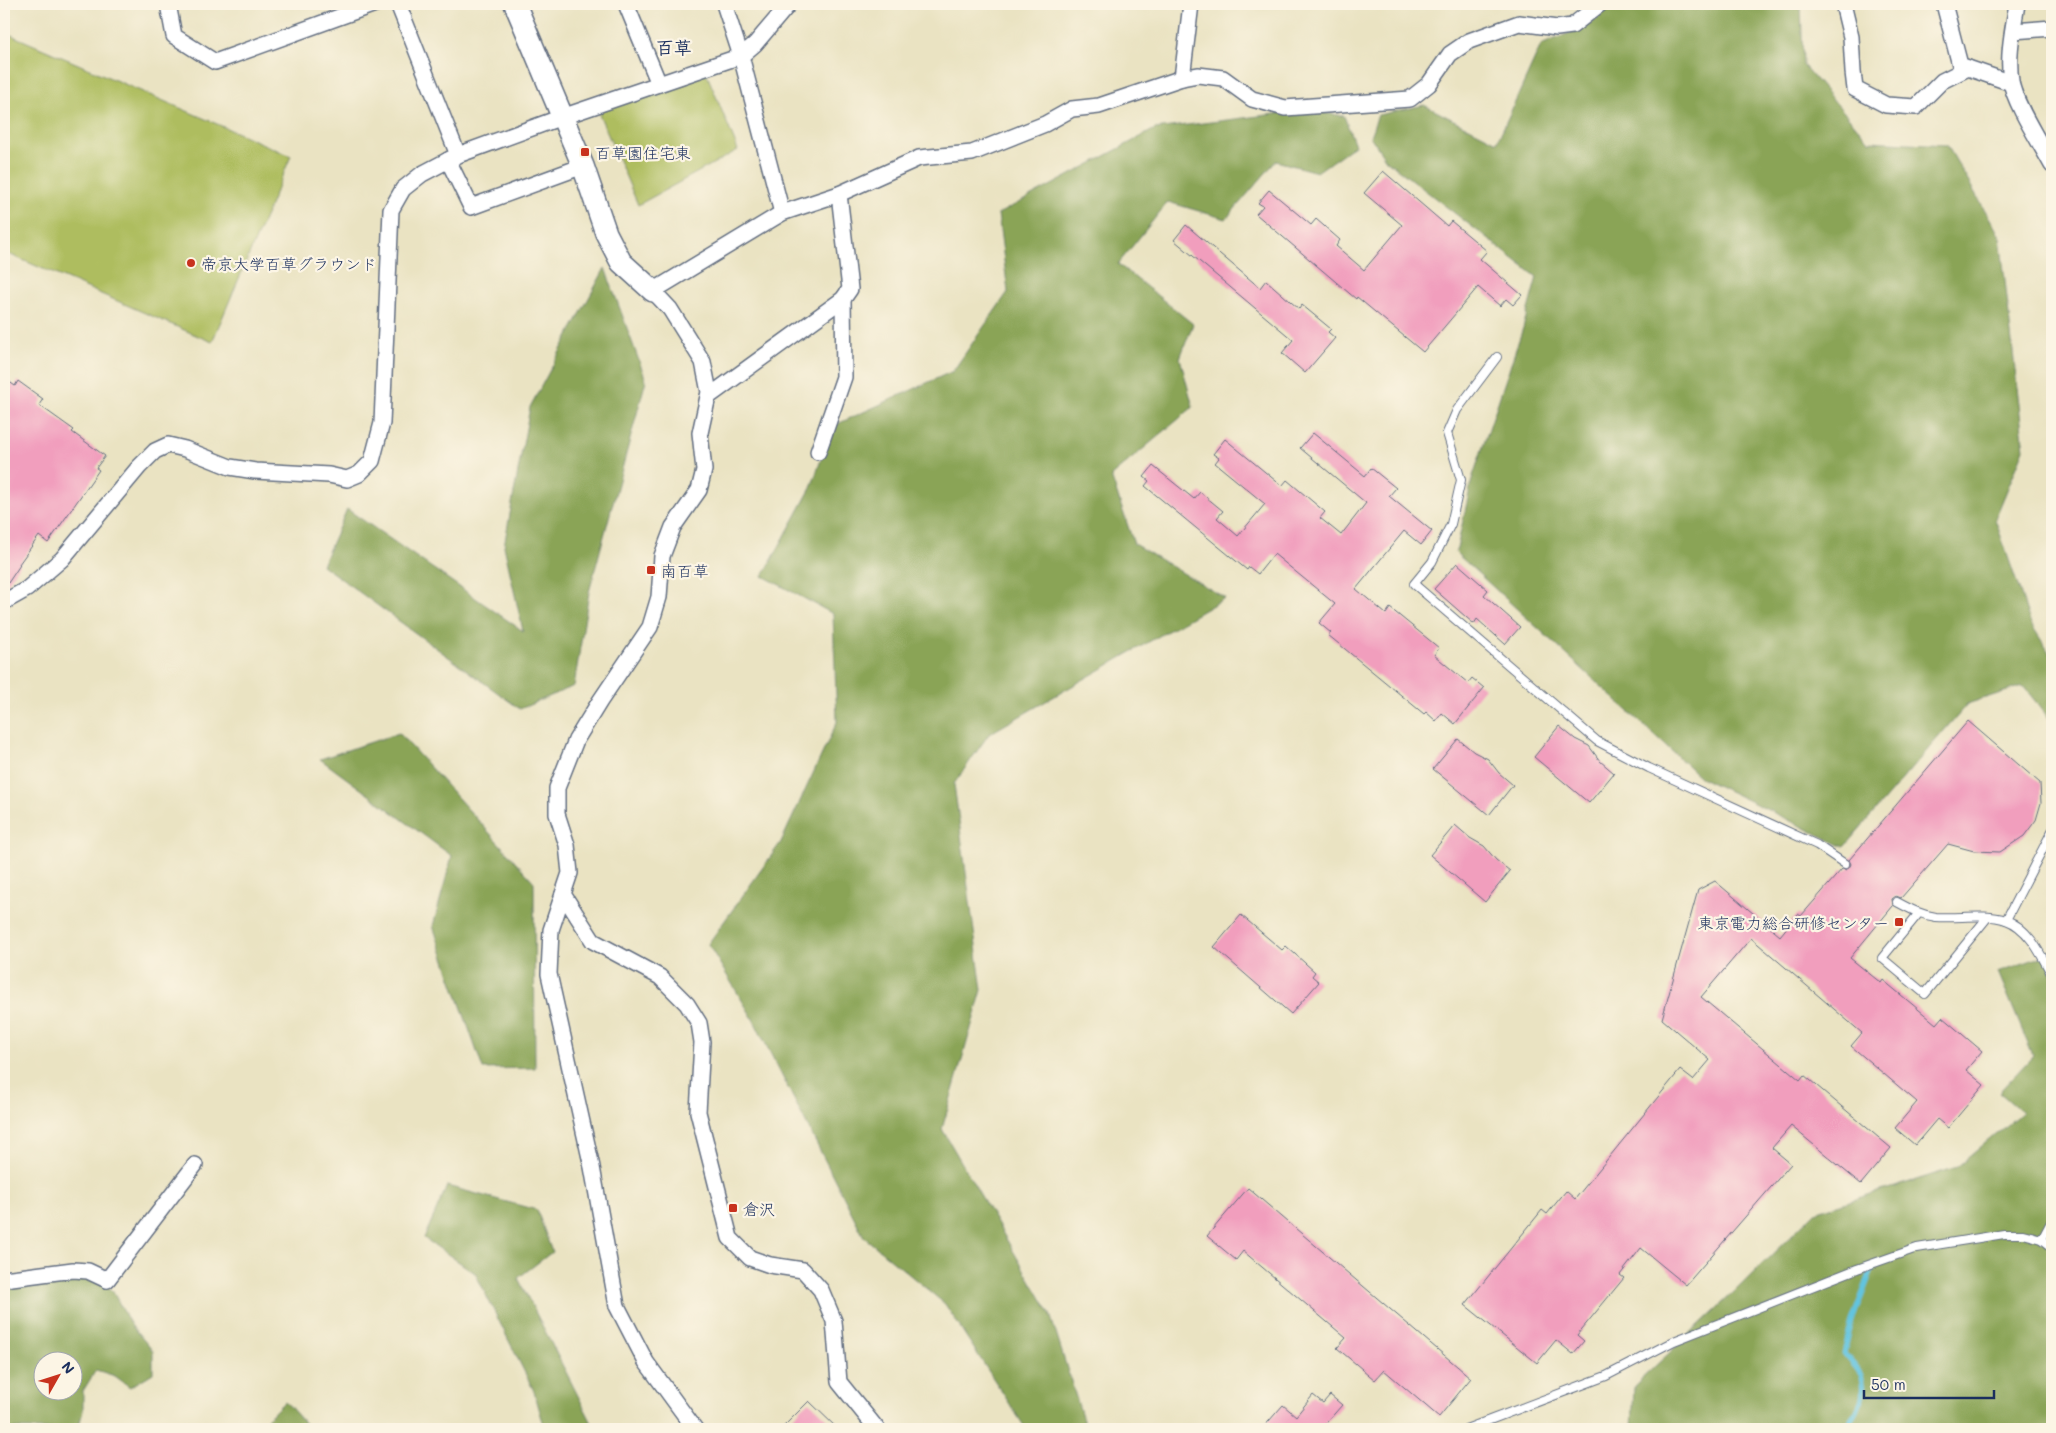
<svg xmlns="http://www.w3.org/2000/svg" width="2056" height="1433" viewBox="0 0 2056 1433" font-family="Mali,'Klee One',sans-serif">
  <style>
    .green { fill: #aebd5f; stroke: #64765e }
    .forest { fill: #8aa456; stroke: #526a5a; fill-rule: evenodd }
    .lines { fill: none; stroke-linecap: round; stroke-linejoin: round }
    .stream { stroke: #62c4e0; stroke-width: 5 }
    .building { fill: #f19ebd }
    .lane-casing { stroke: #636e81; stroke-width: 10 }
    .street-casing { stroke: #636e81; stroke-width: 18 }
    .secondary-casing { stroke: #636e81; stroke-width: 24 }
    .lane { stroke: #fff; stroke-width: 8 }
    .street { stroke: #fff; stroke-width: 15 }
    .secondary { stroke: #fff; stroke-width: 21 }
    .poi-dot { fill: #c8321e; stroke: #fcf5e5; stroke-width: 2 }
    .labels { text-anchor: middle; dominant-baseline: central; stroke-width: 4.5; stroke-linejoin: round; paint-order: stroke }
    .poi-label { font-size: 16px; fill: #1b2f5e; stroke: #fcf5e5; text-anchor: start }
    .neighbourhood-label { font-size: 18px; font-weight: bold; fill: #1b2f5e; stroke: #fcf5e5 }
  </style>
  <rect width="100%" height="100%" fill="#fcf5e5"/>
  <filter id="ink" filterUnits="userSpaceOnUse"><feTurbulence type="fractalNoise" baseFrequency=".02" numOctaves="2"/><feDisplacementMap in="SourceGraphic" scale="10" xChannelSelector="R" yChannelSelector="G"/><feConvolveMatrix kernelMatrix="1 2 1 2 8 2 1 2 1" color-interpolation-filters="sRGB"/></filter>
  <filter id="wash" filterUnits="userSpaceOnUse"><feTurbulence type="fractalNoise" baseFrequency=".0096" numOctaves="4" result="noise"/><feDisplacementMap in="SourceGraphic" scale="20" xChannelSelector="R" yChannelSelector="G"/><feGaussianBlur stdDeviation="1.12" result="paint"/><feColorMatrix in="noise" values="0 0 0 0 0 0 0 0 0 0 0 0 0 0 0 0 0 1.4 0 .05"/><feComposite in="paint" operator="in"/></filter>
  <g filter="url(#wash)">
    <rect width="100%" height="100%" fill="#eae3c2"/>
    <!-- green -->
    <g class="green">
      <polygon points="4,32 291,156 212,342 4,252"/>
      <polygon points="706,72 738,150 638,205 597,109"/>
    </g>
    <!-- forest -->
    <g class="forest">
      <polygon points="1614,4 1801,4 1803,65 1869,141 1947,145 2000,236 2024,449 1995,519 2031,624 2052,657 2052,722 2023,686 1967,704 1844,847 1700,777 1456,553 1472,479 1523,328 1537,277 1386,160 1370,136 1378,115 1424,105 1497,142 1541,45 1590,24"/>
      <polygon points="1307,110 1344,116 1355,145 1317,172 1276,161 1226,219 1168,202 1118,264 1193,324 1180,358 1193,407 1111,476 1134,544 1225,598 989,734 954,784 982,990 942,1129 1050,1314 1086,1429 1026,1429 945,1304 864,1237 752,1017 708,944 781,842 837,722 833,614 763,576 811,488 833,426 953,371 1008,292 998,214 1155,129"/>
      <polygon points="605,268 646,380 589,592 574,686 520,709 322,565 347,509 523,631 504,546 530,407"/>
      <polygon points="399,733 534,882 535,1068 483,1069 433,926 452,856 320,759"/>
      <polygon points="2052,953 2052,1429 1632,1429 1634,1386 1733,1293 1815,1212 1957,1167 2022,1112 1999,1092 2033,1056 1998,972"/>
      <polygon points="447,1186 537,1210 552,1252 518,1278 595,1429 545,1429 534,1391 475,1273 424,1238"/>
      <path d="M 92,1273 L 112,1290 L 131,1325 L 153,1351 L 153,1373 L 130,1387 L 115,1376 L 96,1370 L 83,1391 L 83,1411 L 78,1429 L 4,1429 L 4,1292 L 21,1281 ZM 42,1360 L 72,1360 L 72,1390 L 42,1390 Z"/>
      <polygon points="285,1401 310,1429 257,1429"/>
    </g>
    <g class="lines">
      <!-- stream -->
      <path class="stream" d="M 1844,1429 C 1856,1415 1869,1394 1861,1375 C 1857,1367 1849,1360 1844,1353 L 1852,1321 L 1872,1269"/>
    </g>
    <g id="blocks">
      <!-- building -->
      <g class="building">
        <polygon points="1383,171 1447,226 1451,221 1487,251 1480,259 1522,295 1513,305 1506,299 1500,306 1478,287 1423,352 1357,297 1356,299 1256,214 1263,206 1258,203 1269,190 1311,225 1316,219 1340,240 1336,246 1364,270 1402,225 1364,193"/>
        <polygon points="1186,225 1260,288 1266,280 1299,309 1302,305 1331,329 1328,332 1335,338 1305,373 1282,353 1293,340 1174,240"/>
        <polygon points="4,378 15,386 18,381 43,399 39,405 74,430 72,432 105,456 96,468 99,470 48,543 39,536 19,564 20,565 4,589"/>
        <polygon points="1313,433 1365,476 1371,468 1396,488 1389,496 1432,531 1421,545 1404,531 1356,589 1386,614 1390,608 1439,648 1434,655 1468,683 1472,678 1484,688 1455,724 1442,713 1436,721 1426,712 1424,714 1328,635 1331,633 1319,623 1335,604 1274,554 1258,574 1249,567 1247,570 1145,486 1149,481 1144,477 1153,466 1194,499 1200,492 1223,511 1217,518 1238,536 1265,504 1215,463 1219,458 1213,454 1225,439 1282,486 1287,480 1325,512 1320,518 1341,535 1366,503 1300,448"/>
        <polygon points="1457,563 1488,590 1484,595 1520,627 1505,644 1477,619 1474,624 1434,589"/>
        <polygon points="1968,721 2040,783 2041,803 2036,820 2024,836 2000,852 1974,851 1948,844 1901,898 1896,896 1892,899 1893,906 1850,958 1881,983 1883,980 1936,1024 1942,1017 1982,1051 1966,1070 1984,1085 1948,1128 1937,1119 1915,1145 1895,1128 1917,1102 1851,1046 1862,1033 1751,938 1701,997 1800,1080 1804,1075 1891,1148 1861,1184 1791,1126 1772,1148 1791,1164 1686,1285 1641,1248 1620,1275 1624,1278 1577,1335 1584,1341 1573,1354 1556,1340 1537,1363 1465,1305 1542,1210 1547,1214 1566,1191 1575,1199 1680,1070 1693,1080 1710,1060 1662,1019 1698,890 1715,881 1780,936 1798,914 1801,916 1842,869 1845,870 1849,868 1851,864 1849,860"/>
        <polygon points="1559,726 1575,739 1589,746 1600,761 1614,773 1589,803 1534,757"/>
        <polygon points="1458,739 1474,752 1488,759 1499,773 1513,785 1489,815 1433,769"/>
        <polygon points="1455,825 1470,838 1484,846 1496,860 1510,871 1485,902 1430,855"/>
        <polygon points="1241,915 1282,950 1286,946 1315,972 1312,976 1319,982 1291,1014 1214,947"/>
        <polygon points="1248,1188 1471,1378 1439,1417 1384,1370 1375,1380 1337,1348 1346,1338 1243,1251 1236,1260 1207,1236"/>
        <polygon points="1313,1395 1323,1403 1330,1395 1342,1405 1321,1429 1262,1429 1283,1405 1296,1416"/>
        <polygon points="809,1401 838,1429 781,1429"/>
      </g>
    </g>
  </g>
  <g filter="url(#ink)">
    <use href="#blocks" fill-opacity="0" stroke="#636e81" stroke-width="1"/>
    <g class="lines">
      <!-- lane casing -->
      <g class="lane-casing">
        <g id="lane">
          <polyline points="1497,357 1457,410 1447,433 1461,480 1451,524 1432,562 1414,584 1597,741 1649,768 1817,845 1845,864"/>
          <path d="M 1897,902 C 1910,909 1921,915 1936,917 C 1958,919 1984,913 2006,920 C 2029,928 2041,955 2052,975"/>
          <polyline points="1919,913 1882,958 1925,994 1987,918"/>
          <polyline points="2006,920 2052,831"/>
          <polyline points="2042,1239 2052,1220"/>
          <polyline points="1466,1429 1606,1376 1674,1341 1857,1269 1917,1248 2004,1234 2023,1234 2042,1239 2052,1247"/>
        </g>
      </g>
      <!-- street casing -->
      <g class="street-casing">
        <g id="street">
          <polyline points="168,4 174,36 215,62 375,4"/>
          <polyline points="398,4 458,155"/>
          <polyline points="626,4 659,84"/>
          <polyline points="724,4 741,56 782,213"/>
          <polyline points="1843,4 1851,37 1853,72 1855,89 1886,105 1916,107 1942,81 1968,68 2011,83"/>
          <polyline points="1944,4 1960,65 1968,68"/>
          <path d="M 2017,4 C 2013,29 2007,55 2011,81 C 2013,101 2042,146 2052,165"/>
          <polyline points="2013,31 2052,28"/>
          <polyline points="1182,78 1191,4"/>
          <polyline points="448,160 471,207 583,166"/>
          <polyline points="708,397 843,299 850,289 839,194"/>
          <polyline points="818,452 844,377 843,299"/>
          <polyline points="4,602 27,589 62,559 139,467 155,451 168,445 185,449 230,467 255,471 329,475 347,479 359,474 372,461 382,423 391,210 403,189 422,174 458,155 562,117 741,56 755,44 789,4"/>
          <polyline points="563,894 593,941 660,977 687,1004 699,1023 702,1042 698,1112 730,1238 750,1258 770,1265 803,1270 821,1290 834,1321 839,1382 877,1429"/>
          <polyline points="4,1279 73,1270 88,1271 107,1280 195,1165"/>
          <polyline points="695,1429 646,1362 617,1306 592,1167 549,974 551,930 570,873 567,845 557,814 557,788 576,740 600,701 650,627 659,597 662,556 673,527 699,490 704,470 700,433 709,392 703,362 670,309 653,291 782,213 839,194 919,158 972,153 1045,124 1072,109 1099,106 1182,78 1198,75 1223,78 1252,99 1285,108 1410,99 1429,84 1450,54 1469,41 1519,23 1557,28 1572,26 1600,4"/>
        </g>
      </g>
      <!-- secondary casing -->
      <g class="secondary-casing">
        <polyline id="secondary" points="515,4 583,166 606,233 621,262 653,291"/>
      </g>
      <!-- lane -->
      <use href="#lane" class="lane"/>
      <!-- street -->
      <use href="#street" class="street"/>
      <!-- secondary -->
      <use href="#secondary" class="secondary"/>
    </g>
  </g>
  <!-- markers -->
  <g class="poi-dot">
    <rect x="580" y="147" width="10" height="10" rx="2.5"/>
    <circle cx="191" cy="263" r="5"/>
    <rect x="646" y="565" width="10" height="10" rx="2.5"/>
    <rect x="1894" y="917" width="10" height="10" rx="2.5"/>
    <rect x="728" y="1203" width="10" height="10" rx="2.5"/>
  </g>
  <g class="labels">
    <!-- poi labels -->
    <g class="poi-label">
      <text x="595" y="152">百草園住宅東</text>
      <text x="201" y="263">帝京大学百草グラウンド</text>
      <text x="661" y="570">南百草</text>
      <text x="1889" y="922" text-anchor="end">東京電力総合研修センター</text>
      <text x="743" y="1208">倉沢</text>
    </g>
    <!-- neighbourhood labels -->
    <g class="neighbourhood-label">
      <text x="674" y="47">百草</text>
    </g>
  </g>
  <!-- margin -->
  <rect width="2056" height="1433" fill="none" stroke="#fcf5e5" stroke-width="20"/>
  <!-- north arrow -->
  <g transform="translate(58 1376) rotate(51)"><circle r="24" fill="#fcf5e5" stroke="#a2a6af"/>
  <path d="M0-4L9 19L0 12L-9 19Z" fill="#c8321e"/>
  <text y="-8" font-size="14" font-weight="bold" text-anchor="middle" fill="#1b2f5e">N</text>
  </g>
  <!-- scale -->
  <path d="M1864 1390v8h130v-8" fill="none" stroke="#1b2f5e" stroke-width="2.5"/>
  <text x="1871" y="1390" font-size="15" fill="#1b2f5e" stroke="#fcf5e5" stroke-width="4" paint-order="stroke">50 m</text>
</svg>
